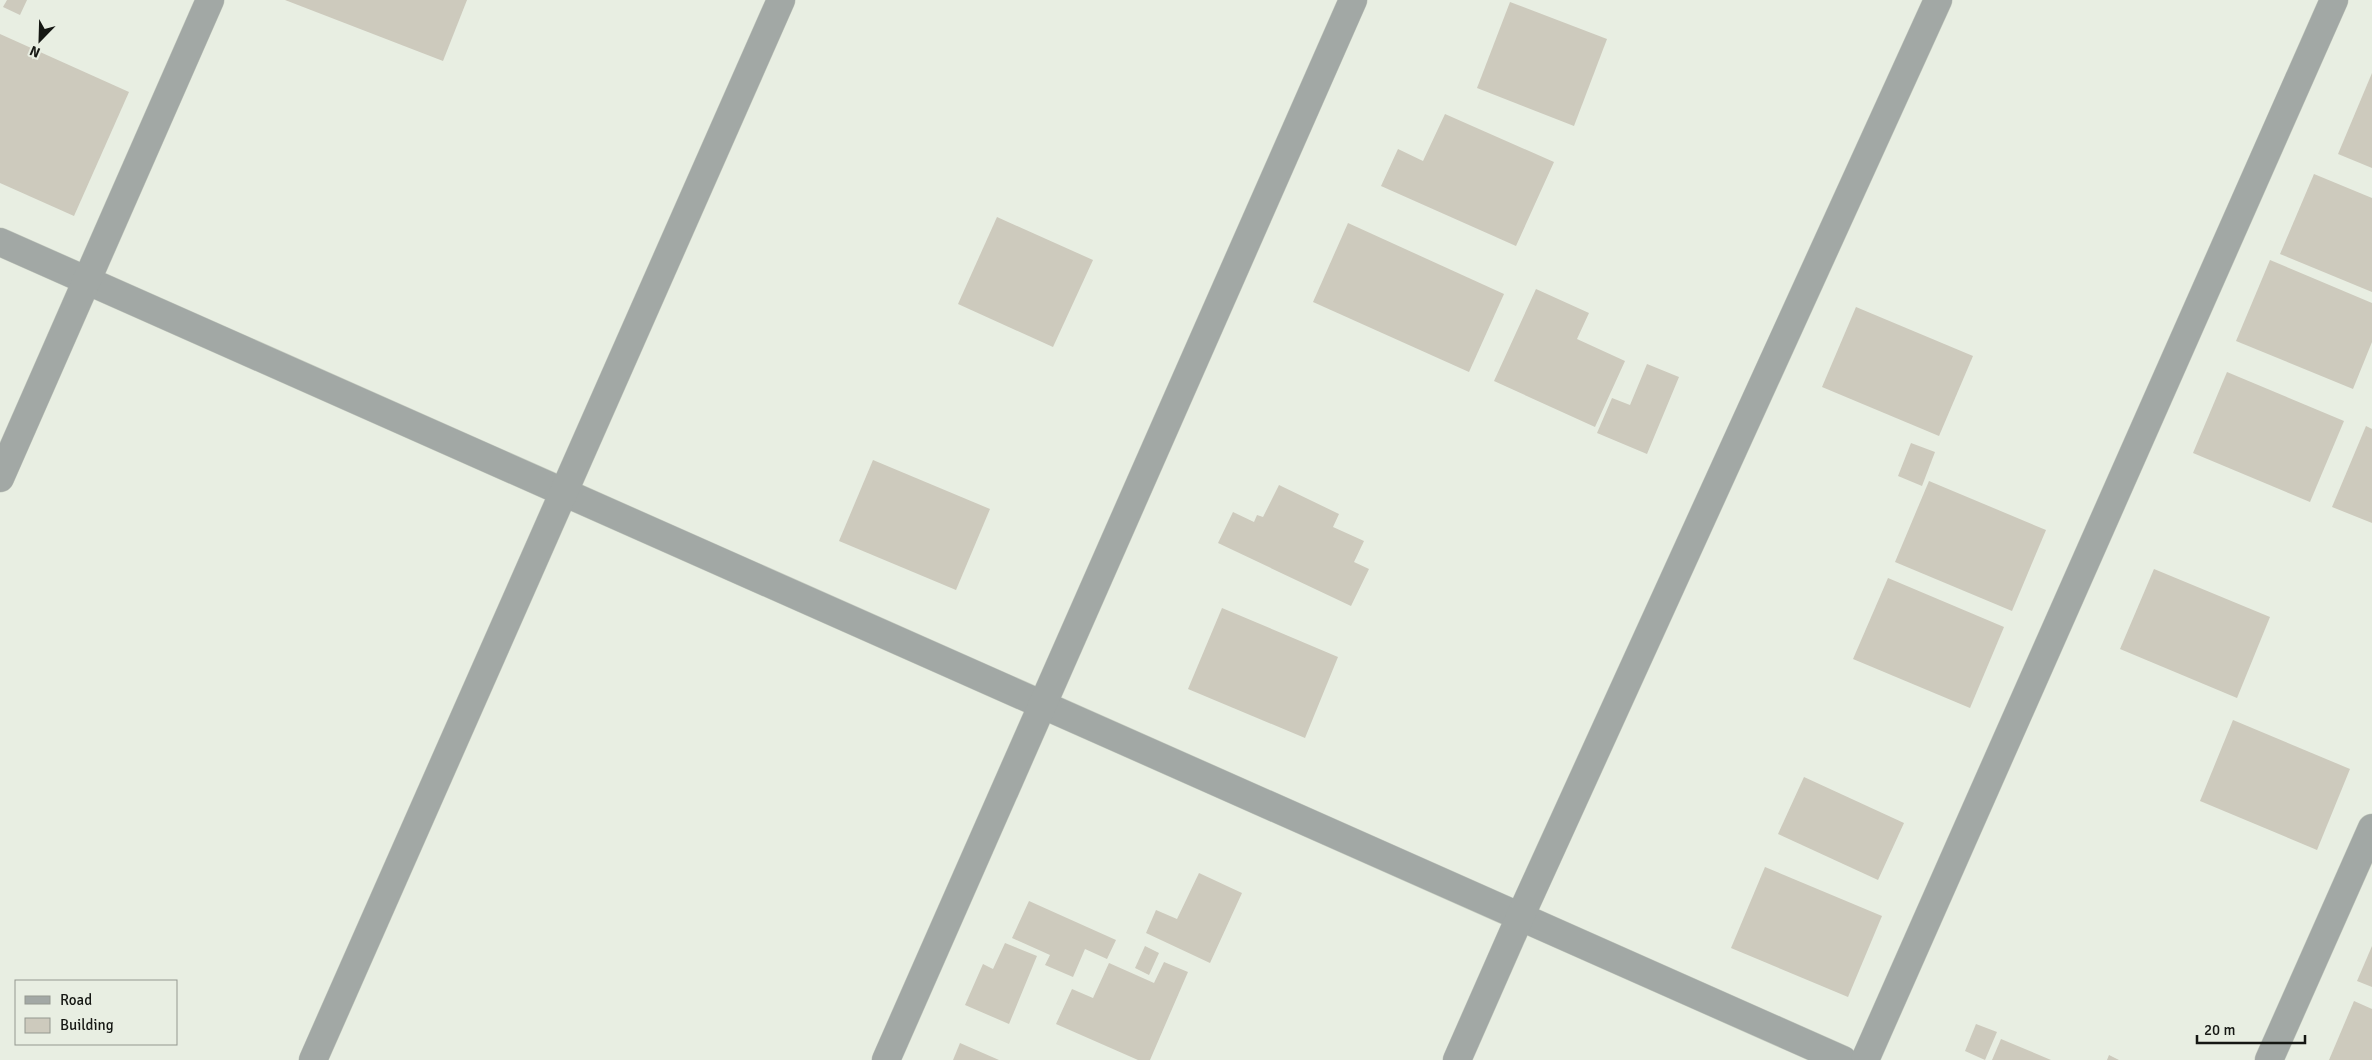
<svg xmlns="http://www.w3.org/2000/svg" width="2372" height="1060" viewBox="0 0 2372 1060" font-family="Signika,sans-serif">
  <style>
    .building { fill: #cdcabd }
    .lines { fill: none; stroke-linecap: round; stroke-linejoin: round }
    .minor-casing { stroke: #c6ccc1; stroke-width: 29 }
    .minor { stroke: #a2a8a5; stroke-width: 28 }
  </style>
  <rect width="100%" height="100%" fill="#e8eee2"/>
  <!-- building -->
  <g class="building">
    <polygon points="7,0 27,0 20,15 3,7"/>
    <polygon points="285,0 467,0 443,61"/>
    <polygon points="1510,2 1607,39 1574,126 1477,88"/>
    <polygon points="0,34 129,92 74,216 0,183"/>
    <polygon points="2372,73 2372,168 2338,154"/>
    <polygon points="1445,114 1554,162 1516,246 1381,186 1398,149 1423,161"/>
    <polygon points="2314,174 2372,198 2372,292 2280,254"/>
    <polygon points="997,217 1093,260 1053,347 958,304"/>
    <polygon points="1348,223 1504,294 1469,372 1313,302"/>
    <polygon points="2270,260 2372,303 2372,342 2353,389 2236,341"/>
    <polygon points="1536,289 1589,313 1577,339 1625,361 1595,427 1494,381"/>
    <polygon points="1856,307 1973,356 1939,436 1822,387"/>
    <polygon points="1647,364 1679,377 1647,454 1597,433 1612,398 1630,405"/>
    <polygon points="2227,372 2344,421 2310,502 2193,453"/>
    <polygon points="2366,426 2372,429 2372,523 2332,507"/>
    <polygon points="1911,443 1935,452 1922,486 1898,476"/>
    <polygon points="873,460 990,509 956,590 839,541"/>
    <polygon points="1929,481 2046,530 2012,611 1895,562"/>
    <polygon points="1279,485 1339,514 1333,527 1364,541 1354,562 1369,569 1351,606 1218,543 1233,512 1254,522 1257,515 1263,517"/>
    <polygon points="2154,569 2270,617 2237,698 2120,649"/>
    <polygon points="1888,578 2004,627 1970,708 1853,659"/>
    <polygon points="1222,608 1338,657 1305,738 1188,689"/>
    <polygon points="2233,720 2350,769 2317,850 2200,801"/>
    <polygon points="1804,777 1904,823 1878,880 1778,834"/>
    <polygon points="1765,867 1882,916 1848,997 1731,948"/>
    <polygon points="1199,873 1242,893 1210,963 1146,933 1156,910 1177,919"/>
    <polygon points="1029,901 1116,940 1107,959 1085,949 1073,977 1045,965 1050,955 1012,938"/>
    <polygon points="1005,943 1037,956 1009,1024 965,1005 983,964 993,969"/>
    <polygon points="1145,946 1159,953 1149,975 1135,968"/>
    <polygon points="2372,946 2372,987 2357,981"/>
    <polygon points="1164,962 1188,972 1150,1060 1138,1060 1056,1024 1072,989 1093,998 1109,963 1154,983"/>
    <polygon points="2354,1001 2372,1009 2372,1060 2329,1060"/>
    <polygon points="1976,1024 1997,1032 1985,1060 1965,1051"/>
    <polygon points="2001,1039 2051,1060 1992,1060"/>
    <polygon points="960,1043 999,1060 953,1060"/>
    <polygon points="2109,1055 2119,1060 2107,1060"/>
  </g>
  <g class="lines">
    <!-- minor casing -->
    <g class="minor-casing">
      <g id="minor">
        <polyline points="0,242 1843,1060"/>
        <polyline points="0,478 210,0"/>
        <polyline points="313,1060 781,0"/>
        <polyline points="886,1060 1353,0"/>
        <polyline points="1457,1060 1520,917 1938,0"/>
        <polyline points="1865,1060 2334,0"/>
        <polyline points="2269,1060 2372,828"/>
      </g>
    </g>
    <!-- minor -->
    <use href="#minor" class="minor"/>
  </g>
  <!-- legend -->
  <rect x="15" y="980" width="162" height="65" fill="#e8eee2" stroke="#94988f"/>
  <rect x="25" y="996" width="25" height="8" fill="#a2a8a5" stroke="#94988f"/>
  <text x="60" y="1005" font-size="15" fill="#151713">Road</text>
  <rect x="25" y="1018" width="25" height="15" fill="#cdcabd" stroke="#94988f"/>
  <text x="60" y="1030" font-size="15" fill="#151713">Building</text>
  <!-- north arrow -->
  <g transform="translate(40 40) rotate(203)" stroke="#e8eee2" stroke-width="4" paint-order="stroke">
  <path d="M0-4L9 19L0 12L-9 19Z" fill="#151713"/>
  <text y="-8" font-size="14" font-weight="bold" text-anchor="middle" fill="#151713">N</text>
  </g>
  <!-- scale -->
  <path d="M2197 1035v8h108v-8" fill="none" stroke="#151713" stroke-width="2.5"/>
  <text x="2204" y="1035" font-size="15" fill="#151713" stroke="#e8eee2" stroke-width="4" paint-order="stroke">20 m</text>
</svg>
